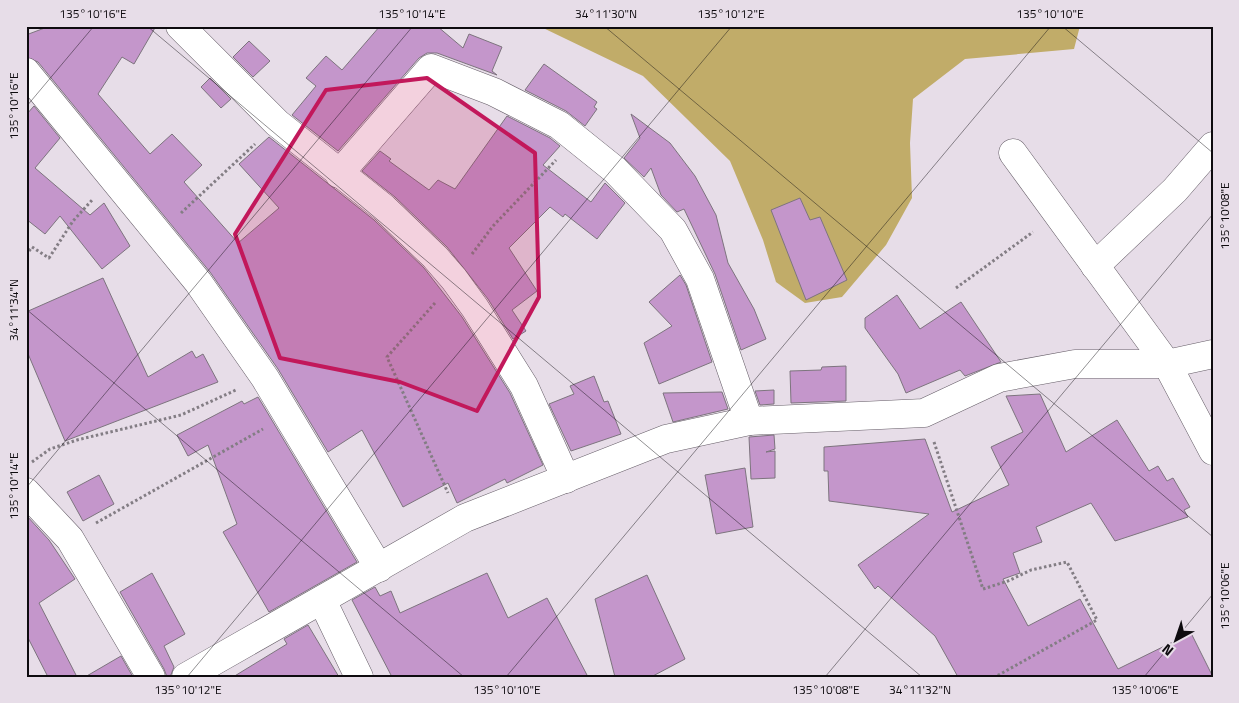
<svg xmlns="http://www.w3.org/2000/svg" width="1239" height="703" viewBox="0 0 1239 703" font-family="'Titillium Web',sans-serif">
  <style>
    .forest { fill: #c1ac69 }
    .building { fill: #c496cb; stroke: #7d747e }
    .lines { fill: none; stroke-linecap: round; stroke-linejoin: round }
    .minor-casing { stroke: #665e68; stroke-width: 29 }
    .path { stroke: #837d84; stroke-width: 3; stroke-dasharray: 2.5 2.5; stroke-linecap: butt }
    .minor { stroke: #fff; stroke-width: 28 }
    .marked { fill: #c2185b; fill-opacity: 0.2; stroke: #c2185b; stroke-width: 4; stroke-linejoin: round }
    .ticks { fill: none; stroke: #0e0b0f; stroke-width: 1; stroke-opacity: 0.45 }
    .neatline { fill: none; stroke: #0e0b0f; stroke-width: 2 }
    .ticks-label { font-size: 12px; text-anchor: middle; fill: #0e0b0f }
  </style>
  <rect width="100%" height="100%" fill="#e7dde8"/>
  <!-- forest -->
  <polygon class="forest" points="539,26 1080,26 1074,49 965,59 913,99 910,143 912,198 886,245 842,297 805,303 776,282 763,240 730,161 643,76"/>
  <!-- building -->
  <g class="building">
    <polygon points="50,26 156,26 134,64 122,57 98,94 150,154 172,134 202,165 184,182 238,243 279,208 239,164 269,137 374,220 424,268 462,317 510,393 543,465 507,483 505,479 457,503 448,483 403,507 362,430 328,452 278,369 210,272 38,62 26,57 26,35"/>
    <polygon points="380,26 437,26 463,48 469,34 502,47 492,71 497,75 437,53 427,53 419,58 338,151 292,115 316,86 306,78 326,56 342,70"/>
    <polygon points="249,41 270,61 253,77 233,57"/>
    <polygon points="544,64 597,102 594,107 597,109 585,126 566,111 525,90"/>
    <polygon points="210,78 231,99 221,108 201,87"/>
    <polygon points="34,106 60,138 35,168 90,215 104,203 130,246 102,269 60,216 45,234 26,219 26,115"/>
    <polygon points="631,114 670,143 695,176 716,215 728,263 754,309 766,339 741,350 715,274 684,209 677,212 661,195 651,168 644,177 624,158 640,138"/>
    <polygon points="507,116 550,138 560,146 543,165 591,202 605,183 625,203 597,239 565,214 563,217 550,207 509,248 537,291 512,310 526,331 513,339 488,299 447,247 395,197 362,171 380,151 391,159 389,161 429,190 438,180 455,189"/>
    <polygon points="800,198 810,220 820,217 847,280 806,300 771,210"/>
    <polygon points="680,275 686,285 712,362 659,384 644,343 672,326 649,302"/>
    <polygon points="103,278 148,377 192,351 196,358 203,354 218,382 65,441 26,349 26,312"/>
    <polygon points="897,295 920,329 961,302 1001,362 965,376 960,370 906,393 898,374 865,328 865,318"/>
    <polygon points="846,366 846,401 791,403 790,371 821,370 822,367"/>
    <polygon points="594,376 604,402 608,401 621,434 571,451 549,404 574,394 570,386"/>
    <polygon points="774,390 774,404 760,405 755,391"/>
    <polygon points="722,392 728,409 673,422 663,393"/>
    <polygon points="1040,394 1066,452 1117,420 1149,471 1158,466 1167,481 1173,478 1190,507 1184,510 1188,517 1115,541 1091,503 1036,527 1042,542 1013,553 1020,573 1003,579 1028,626 1080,599 1118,669 1191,633 1213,677 958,677 935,636 878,586 875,589 858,565 929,514 829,501 828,471 824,471 824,447 925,439 952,512 1009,485 991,447 1023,432 1006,396"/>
    <polygon points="258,397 357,562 269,612 223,532 237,524 208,445 188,456 177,435 242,401 244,404"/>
    <polygon points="774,435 775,449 766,452 775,451 775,478 751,479 749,437"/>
    <polygon points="745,468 753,527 716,534 705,475"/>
    <polygon points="99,475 114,504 83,521 67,492"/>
    <polygon points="26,515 49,540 75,579 39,603 77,677 48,677 26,634"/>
    <polygon points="152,573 185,634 164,646 174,667 170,677 167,677 164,669 120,592"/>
    <polygon points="487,573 508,618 547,598 588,677 392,677 352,600 375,587 380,596 391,591 400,613"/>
    <polygon points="647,575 685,659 651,677 615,677 595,599"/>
    <polygon points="308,625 339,677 233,677 287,644 284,639"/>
    <polygon points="121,656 133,677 85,677"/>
  </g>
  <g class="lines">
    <!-- minor casing -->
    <g class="minor-casing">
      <g id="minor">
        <polyline points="180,26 277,123 384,208 435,257 454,279 475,308 524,386 566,479"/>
        <polyline points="26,72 198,282 265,378 379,568"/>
        <polyline points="1013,153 1167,364 1213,451"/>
        <polyline points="339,174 431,68 494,92 559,125 615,170 673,230 700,279 749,421"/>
        <polyline points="1095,266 1175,190 1213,146"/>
        <polyline points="26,492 70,539 151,677"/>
        <polyline points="322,600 359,677"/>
        <polyline points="186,677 465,518 666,439 749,421 924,413 999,378 1075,364 1167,364 1213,354"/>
      </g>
    </g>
    <!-- path -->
    <g class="path">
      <polyline points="181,213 255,144"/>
      <polyline points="472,254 493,226 556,160"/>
      <polyline points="26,255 32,247 49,258 73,221 93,199"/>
      <polyline points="956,288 1033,232"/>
      <polyline points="435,303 387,357 448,493"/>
      <polyline points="934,442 983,589 1008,581 1031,570 1067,562 1097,620 995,677"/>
      <polyline points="32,462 50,449 77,440 181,415 236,390"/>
      <polyline points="96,523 263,429"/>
    </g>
    <!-- minor -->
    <use href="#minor" class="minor"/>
  </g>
  <!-- marked area -->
  <path class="marked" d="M 427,78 L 535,153 L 539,297 L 477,411 L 400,382 L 280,358 L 235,234 L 326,90 Z"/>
  <!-- ticks -->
  <path class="ticks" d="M 147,26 L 922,677M 604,26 L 1213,537M 1062,26 L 1213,153M 26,107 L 94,26M 26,309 L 464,677M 26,488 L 413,26M 187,677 L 732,26M 506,677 L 1051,26M 825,677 L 1213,214M 1144,677 L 1213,594"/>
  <!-- border -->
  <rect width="1239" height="703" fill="none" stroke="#e7dde8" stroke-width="55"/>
  <!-- north arrow -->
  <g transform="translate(1176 640) rotate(220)" stroke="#e7dde8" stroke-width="4" paint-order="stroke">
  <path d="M0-4L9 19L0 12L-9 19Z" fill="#0e0b0f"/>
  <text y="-8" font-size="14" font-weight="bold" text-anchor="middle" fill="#0e0b0f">N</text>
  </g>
  <rect x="28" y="28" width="1184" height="648" class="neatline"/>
  <g class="ticks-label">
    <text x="93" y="18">135°10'16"E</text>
    <text x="412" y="18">135°10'14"E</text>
    <text x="606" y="18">34°11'30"N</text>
    <text x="731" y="18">135°10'12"E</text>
    <text x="1050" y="18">135°10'10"E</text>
    <text transform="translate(14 106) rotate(-90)" y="4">135°10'16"E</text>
    <text transform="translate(1225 216) rotate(-90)" y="4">135°10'08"E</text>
    <text transform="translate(14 310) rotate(-90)" y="4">34°11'34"N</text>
    <text transform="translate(14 486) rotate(-90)" y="4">135°10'14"E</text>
    <text transform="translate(1225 596) rotate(-90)" y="4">135°10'06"E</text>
    <text x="188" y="694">135°10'12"E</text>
    <text x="507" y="694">135°10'10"E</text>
    <text x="826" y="694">135°10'08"E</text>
    <text x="920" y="694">34°11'32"N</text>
    <text x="1145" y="694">135°10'06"E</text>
  </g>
</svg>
